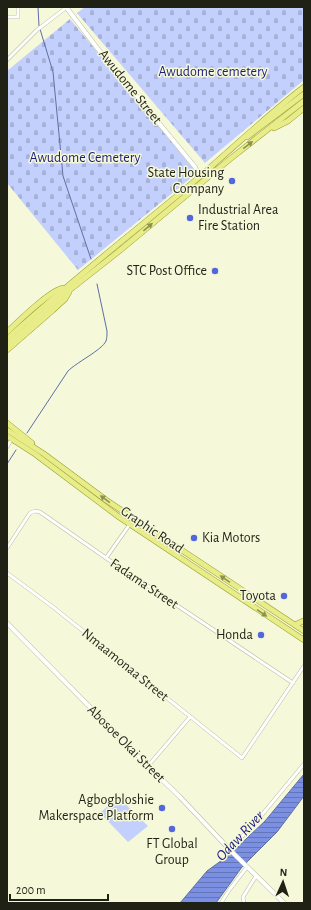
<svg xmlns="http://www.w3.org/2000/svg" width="311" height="910" viewBox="0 0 311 910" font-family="'Alegreya Sans',sans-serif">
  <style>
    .cemetery { fill: url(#cemetery-stones) }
    .pitch { fill: #c3d0fd }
    .water { fill: url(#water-rules); stroke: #5f6fa4 }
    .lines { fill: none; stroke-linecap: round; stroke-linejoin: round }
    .stream { stroke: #5f6fa4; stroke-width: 1 }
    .minor-casing { stroke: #b8bc9e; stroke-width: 4 }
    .tertiary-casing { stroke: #b8bc9e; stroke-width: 5 }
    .primary-casing { stroke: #979d2d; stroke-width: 6 }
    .minor { stroke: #fff; stroke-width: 3 }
    .tertiary { stroke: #fff; stroke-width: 4 }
    .primary { stroke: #e8ec89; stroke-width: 5 }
    .oneway { fill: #8e9155 }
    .poi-dot { fill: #5367dd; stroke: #f5f8d9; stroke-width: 1.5 }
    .labels { text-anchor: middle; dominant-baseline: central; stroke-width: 3; stroke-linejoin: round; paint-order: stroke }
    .park-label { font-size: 14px; fill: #1b1d7d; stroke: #f5f8d9 }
    .street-label { font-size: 14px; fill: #1f2115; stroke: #f5f8d9 }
    .poi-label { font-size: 14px; fill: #1f2115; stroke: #f5f8d9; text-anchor: end }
    .water-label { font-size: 15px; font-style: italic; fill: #191878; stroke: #f5f8d9 }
  </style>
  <defs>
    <pattern id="cemetery-stones" width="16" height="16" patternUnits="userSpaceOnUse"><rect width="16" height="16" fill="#c3d0fd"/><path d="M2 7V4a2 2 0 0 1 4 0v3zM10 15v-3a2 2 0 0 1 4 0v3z" fill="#a7b2d8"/></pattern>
    <pattern id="water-rules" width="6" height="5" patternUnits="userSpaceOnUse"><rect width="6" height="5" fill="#7b90e2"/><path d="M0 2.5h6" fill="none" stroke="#6475b6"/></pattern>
  </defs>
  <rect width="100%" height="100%" fill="#f5f8d9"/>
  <!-- cemetery -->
  <g class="cemetery">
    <polygon points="85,7 304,7 304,80 205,163 77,13"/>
    <polygon points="70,19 197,173 78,270 7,183 7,71"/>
  </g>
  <!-- pitch -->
  <polygon class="pitch" points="118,797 148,826 128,842 100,813"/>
  <!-- water -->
  <polygon class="water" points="304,774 304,796 277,832 242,867 216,903 180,903 207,871 229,855 265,821"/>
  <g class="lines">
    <!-- stream -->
    <g class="stream">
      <polyline points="38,7 39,26"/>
      <polyline points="40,29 53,72 63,176 91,259"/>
      <path d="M 27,433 L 68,371 C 77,362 102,350 106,341 C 107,338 107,335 107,331 L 97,284"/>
      <polyline points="7,464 16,450"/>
    </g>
    <!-- minor casing -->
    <g class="minor-casing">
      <g id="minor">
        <polyline points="7,17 18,17 18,7"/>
        <polyline points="7,60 37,30 67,7"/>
        <polyline points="7,447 10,442"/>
        <polyline points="7,548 30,513 35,511 40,512 106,558 293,683"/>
        <polyline points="106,558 130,524"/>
        <polyline points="7,573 53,607 242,758 304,666"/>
        <polyline points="148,766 190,717"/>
        <polyline points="229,849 251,828 304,764"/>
        <polyline points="221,903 230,889 247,867"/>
        <polyline points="244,903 243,897 256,876"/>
      </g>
    </g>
    <!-- tertiary casing -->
    <g class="tertiary-casing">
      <g id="tertiary">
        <polyline points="66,7 98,49 195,167 199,177"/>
        <polyline points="7,623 148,766 180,797 230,850 284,903"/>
      </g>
    </g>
    <!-- primary casing -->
    <g class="primary-casing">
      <g id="primary">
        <polyline points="274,128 288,121 304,108"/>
        <polyline points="247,137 304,94"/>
        <path d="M 7,332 C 19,321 49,291 63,288"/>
        <path d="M 7,339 C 64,287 125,239 184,190 C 225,156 262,119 304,87"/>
        <polyline points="7,345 62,296 118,252 230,159 304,101"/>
        <polyline points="7,350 53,310 65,299 69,292"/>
        <polyline points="7,423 32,443 31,444"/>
        <polyline points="7,430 44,454 106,500 304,631"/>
        <polyline points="7,436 35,454 119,517 304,640"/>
        <polyline points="295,625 303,621"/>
      </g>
    </g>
    <!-- minor -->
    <use href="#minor" class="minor"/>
    <!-- tertiary -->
    <use href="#tertiary" class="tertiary"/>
    <!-- primary -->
    <use href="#primary" class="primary"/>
  </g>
  <!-- one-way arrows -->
  <defs><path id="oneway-solid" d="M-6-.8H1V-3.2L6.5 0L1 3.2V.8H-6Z"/></defs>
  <g class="oneway">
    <use href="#oneway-solid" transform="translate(248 145) rotate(-38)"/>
    <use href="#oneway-solid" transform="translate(148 227) rotate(-40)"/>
    <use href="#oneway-solid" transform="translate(105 499) rotate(-144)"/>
    <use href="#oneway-solid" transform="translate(225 579) rotate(-146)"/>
    <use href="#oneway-solid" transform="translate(262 613) rotate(34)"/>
  </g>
  <!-- markers -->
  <g class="poi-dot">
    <circle cx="232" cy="181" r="4"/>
    <circle cx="190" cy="218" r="4"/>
    <circle cx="215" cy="271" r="4"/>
    <circle cx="194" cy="538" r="4"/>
    <circle cx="284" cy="596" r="4"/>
    <circle cx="261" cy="635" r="4"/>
    <circle cx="162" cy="808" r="4"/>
    <circle cx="172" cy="829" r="4"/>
  </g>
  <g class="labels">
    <!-- park labels -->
    <g class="park-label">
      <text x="213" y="72">Awudome cemetery</text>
      <text x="85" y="158">Awudome Cemetery</text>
    </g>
    <!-- street labels -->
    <g class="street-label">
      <text transform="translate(130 87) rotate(51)">Awudome Street</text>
      <text transform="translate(152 530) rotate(34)">Graphic Road</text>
      <text transform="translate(144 584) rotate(34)">Fadama Street</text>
      <text transform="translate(125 665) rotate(39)">Nmaamonaa Street</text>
      <text transform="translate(126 744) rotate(45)">Abosoe Okai Street</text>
    </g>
    <!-- poi labels -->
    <g class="poi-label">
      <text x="224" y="173">State Housing<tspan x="224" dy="16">Company</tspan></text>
      <text x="198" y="210" text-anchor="start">Industrial Area<tspan x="198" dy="16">Fire Station</tspan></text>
      <text x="207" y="271">STC Post Office</text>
      <text x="202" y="538" text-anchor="start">Kia Motors</text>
      <text x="276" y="596">Toyota</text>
      <text x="253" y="635">Honda</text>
      <text x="154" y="800">Agbogbloshie<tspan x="154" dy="16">Makerspace Platform</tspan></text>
      <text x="172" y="844" text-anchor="middle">FT Global<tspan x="172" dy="16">Group</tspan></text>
    </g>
    <!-- water labels -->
    <g class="water-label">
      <text transform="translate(240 836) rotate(-47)">Odaw River</text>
    </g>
  </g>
  <!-- border -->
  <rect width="311" height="910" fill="none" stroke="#1f2115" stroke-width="16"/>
  <!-- north arrow -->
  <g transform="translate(283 882) rotate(3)" stroke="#f5f8d9" stroke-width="3" paint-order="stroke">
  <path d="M0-3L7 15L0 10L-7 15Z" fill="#1f2115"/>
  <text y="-6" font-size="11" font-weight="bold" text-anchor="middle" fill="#1f2115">N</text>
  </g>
  <!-- scale -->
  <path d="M10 894v6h98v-6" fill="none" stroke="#1f2115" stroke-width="2"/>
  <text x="16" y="894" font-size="12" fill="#1f2115" stroke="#f5f8d9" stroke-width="3" paint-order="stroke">200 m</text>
</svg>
